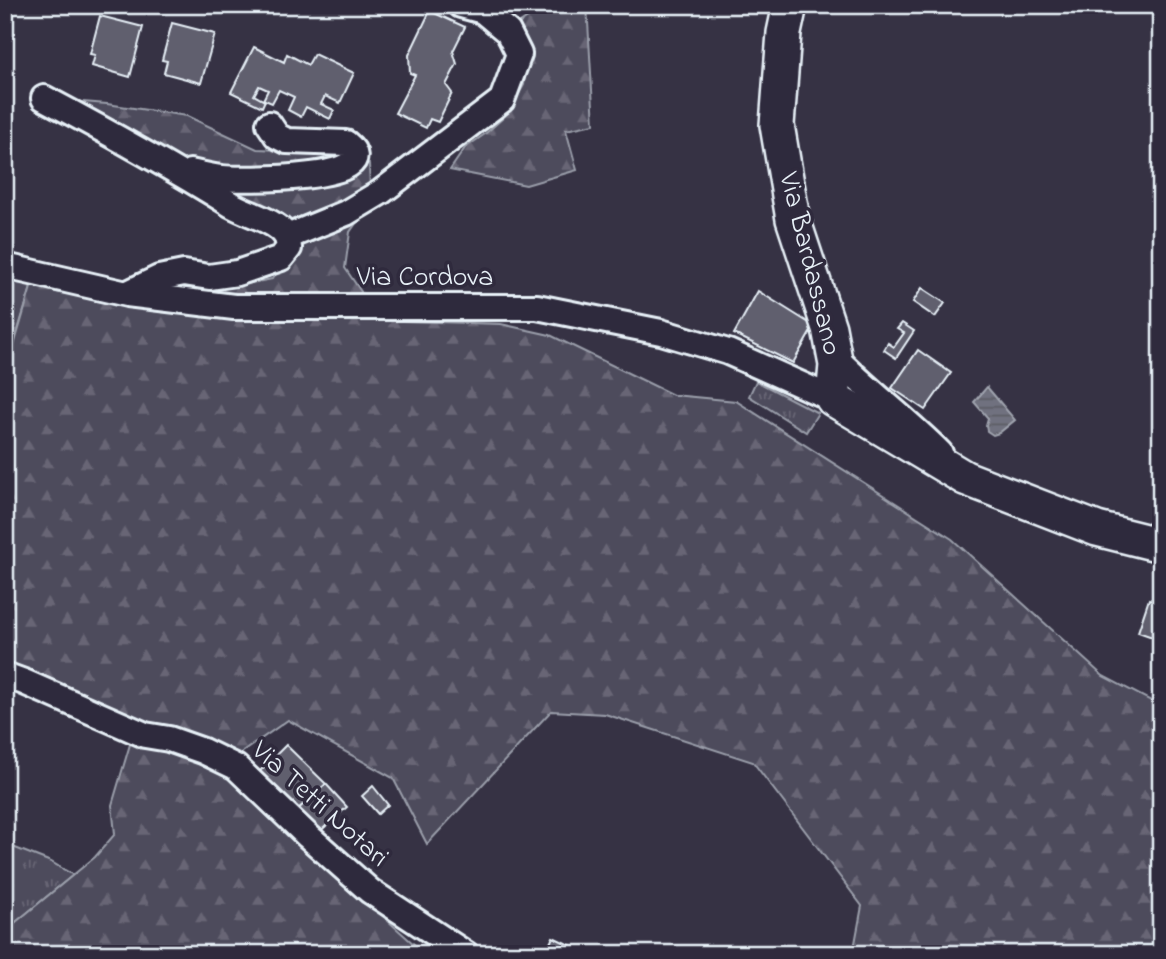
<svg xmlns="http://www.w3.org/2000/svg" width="1166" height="959" viewBox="0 0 1166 959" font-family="'Indie Flower',sans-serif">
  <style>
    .grass { fill: url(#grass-tufts); stroke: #9a9eaa; stroke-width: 2 }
    .forest { fill: url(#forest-firs); stroke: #9a9eaa; stroke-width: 2 }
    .water { fill: url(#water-rules); stroke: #a0a4af; stroke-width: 2 }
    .building { fill: #605e6e; stroke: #e8f1f8; stroke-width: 2; fill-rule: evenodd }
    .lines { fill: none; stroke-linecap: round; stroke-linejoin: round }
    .street-casing { stroke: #e8f1f8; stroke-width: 30 }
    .secondary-casing { stroke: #e8f1f8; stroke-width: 38 }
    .street { stroke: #2f2a3d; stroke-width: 24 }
    .secondary { stroke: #2f2a3d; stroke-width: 33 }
    .labels { text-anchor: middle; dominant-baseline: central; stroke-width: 7; stroke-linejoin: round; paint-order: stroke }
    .street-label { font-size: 28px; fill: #e8f1f8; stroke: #2f2a3d }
  </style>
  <defs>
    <pattern id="grass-tufts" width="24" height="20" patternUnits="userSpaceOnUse" patternTransform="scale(1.75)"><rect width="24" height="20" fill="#4d4b5c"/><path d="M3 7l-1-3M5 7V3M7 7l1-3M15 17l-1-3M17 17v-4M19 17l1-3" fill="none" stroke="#676574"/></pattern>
    <pattern id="forest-firs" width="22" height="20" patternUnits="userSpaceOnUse" patternTransform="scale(1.75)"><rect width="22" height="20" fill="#4d4b5c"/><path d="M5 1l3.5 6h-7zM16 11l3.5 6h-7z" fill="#676574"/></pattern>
    <pattern id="water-rules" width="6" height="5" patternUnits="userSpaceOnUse" patternTransform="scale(1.75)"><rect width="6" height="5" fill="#70717f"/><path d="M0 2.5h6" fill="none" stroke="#5b5c64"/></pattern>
  </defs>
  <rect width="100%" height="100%" fill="#363244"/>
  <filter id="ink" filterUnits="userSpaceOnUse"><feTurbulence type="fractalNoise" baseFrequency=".0143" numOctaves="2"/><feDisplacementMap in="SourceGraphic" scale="14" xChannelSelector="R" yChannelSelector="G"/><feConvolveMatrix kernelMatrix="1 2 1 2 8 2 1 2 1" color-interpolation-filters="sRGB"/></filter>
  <g filter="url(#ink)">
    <!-- grass -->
    <g class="grass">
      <polygon points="5,276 32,284 7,366 5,368"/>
      <polygon points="756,381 818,413 806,432 749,396"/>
      <polygon points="5,844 51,862 73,875 5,931"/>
    </g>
    <!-- forest -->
    <g class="forest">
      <polygon points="548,5 587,5 594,124 566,130 577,170 526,185 450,170 465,148 485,134 504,117 511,108 524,85 527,61 517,25"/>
      <polygon points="71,101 107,104 187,116 257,149 307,151 369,164 370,190 362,215 350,232 345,268 364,296 235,302 165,293 172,283 226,288 272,279 293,251"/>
      <polygon points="32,284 56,292 237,316 501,324 550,335 673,395 736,401 952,539 1103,676 1161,706 1161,954 853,954 862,906 753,762 605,714 551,711 427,844 393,778 288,720 231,760 5,670 5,368 8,366"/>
      <polygon points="133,734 218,769 320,855 338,876 425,954 5,954 5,931 95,857 115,834 112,805"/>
    </g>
    <!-- water -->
    <polygon class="water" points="987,387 1015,420 999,433 993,435 987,431 986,425 988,418 974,402"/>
    <!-- building -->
    <g class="building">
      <polygon points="430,11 465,27 453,51 457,64 446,85 452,93 438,122 430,119 426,128 395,113 415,75 410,73 409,55"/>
      <polygon points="100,16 143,27 130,77 92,66 95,55 90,54"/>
      <polygon points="172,23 215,34 201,83 164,73 167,61 162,60"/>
      <path d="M 254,47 L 284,62 L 287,54 L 308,65 L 314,54 L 354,73 L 340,103 L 325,96 L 321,104 L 334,110 L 330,119 L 306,107 L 301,117 L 288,110 L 294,97 L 279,90 L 272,103 L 265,100 L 262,107 L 231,92 ZM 259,86 L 268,90 L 263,100 L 254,95 Z"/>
      <polygon points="922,288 945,303 935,317 913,302"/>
      <polygon points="758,291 814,326 793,363 734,334"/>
      <polygon points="902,323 914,331 896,358 884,350 888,343 894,347 904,333 897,329"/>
      <polygon points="918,350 951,373 925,410 892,388"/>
      <polygon points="1149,599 1161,603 1161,640 1138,632"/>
      <polygon points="286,745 326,784 294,813 257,774"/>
      <polygon points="326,784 347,807 316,835 294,813"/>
      <polygon points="373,786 388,805 378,814 362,796"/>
      <polygon points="553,937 572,946 568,954 545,954"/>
    </g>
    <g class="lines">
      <!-- street casing -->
      <g class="street-casing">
        <g id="street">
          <path d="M 44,98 C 108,132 171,167 232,205 C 248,214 267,218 280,229 C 287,235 288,240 289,248 L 281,258 L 237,273 L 209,277 L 184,273 L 159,278 L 128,293"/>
          <path d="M 190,172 C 201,174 212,177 222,178 C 237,180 393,181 346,143 L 287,141 L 277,136 L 269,124"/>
          <polyline points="287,237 346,213 381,192 502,100 519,54 508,32 483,11 461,5"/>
          <polyline points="5,266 127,294 234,307 537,307 661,332 728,352 833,399"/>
          <path d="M 834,356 C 867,390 906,419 940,453"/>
          <polyline points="5,675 24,682 145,735 169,739 203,751 236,767 308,836 370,891 466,954"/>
        </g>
      </g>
      <!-- secondary casing -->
      <g class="secondary-casing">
        <polyline id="secondary" points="790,5 784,33 777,125 793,219 829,328 836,365 833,399 965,478 1097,529 1161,545"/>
      </g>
      <!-- street -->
      <use href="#street" class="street"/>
      <!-- secondary -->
      <use href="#secondary" class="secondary"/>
    </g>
  </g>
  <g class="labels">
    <!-- street labels -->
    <g class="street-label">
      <text transform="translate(809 264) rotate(76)">Via Bardassano</text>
      <text x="425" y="278">Via Cordova</text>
      <text transform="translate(319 805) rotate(42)">Via Tetti Notari</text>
    </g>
  </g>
  <!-- margin -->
  <rect width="1166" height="959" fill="none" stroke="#2f2a3d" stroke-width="28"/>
  <rect x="14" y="14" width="1138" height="931" fill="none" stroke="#e8f1f8" stroke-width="2.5" filter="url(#ink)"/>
</svg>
